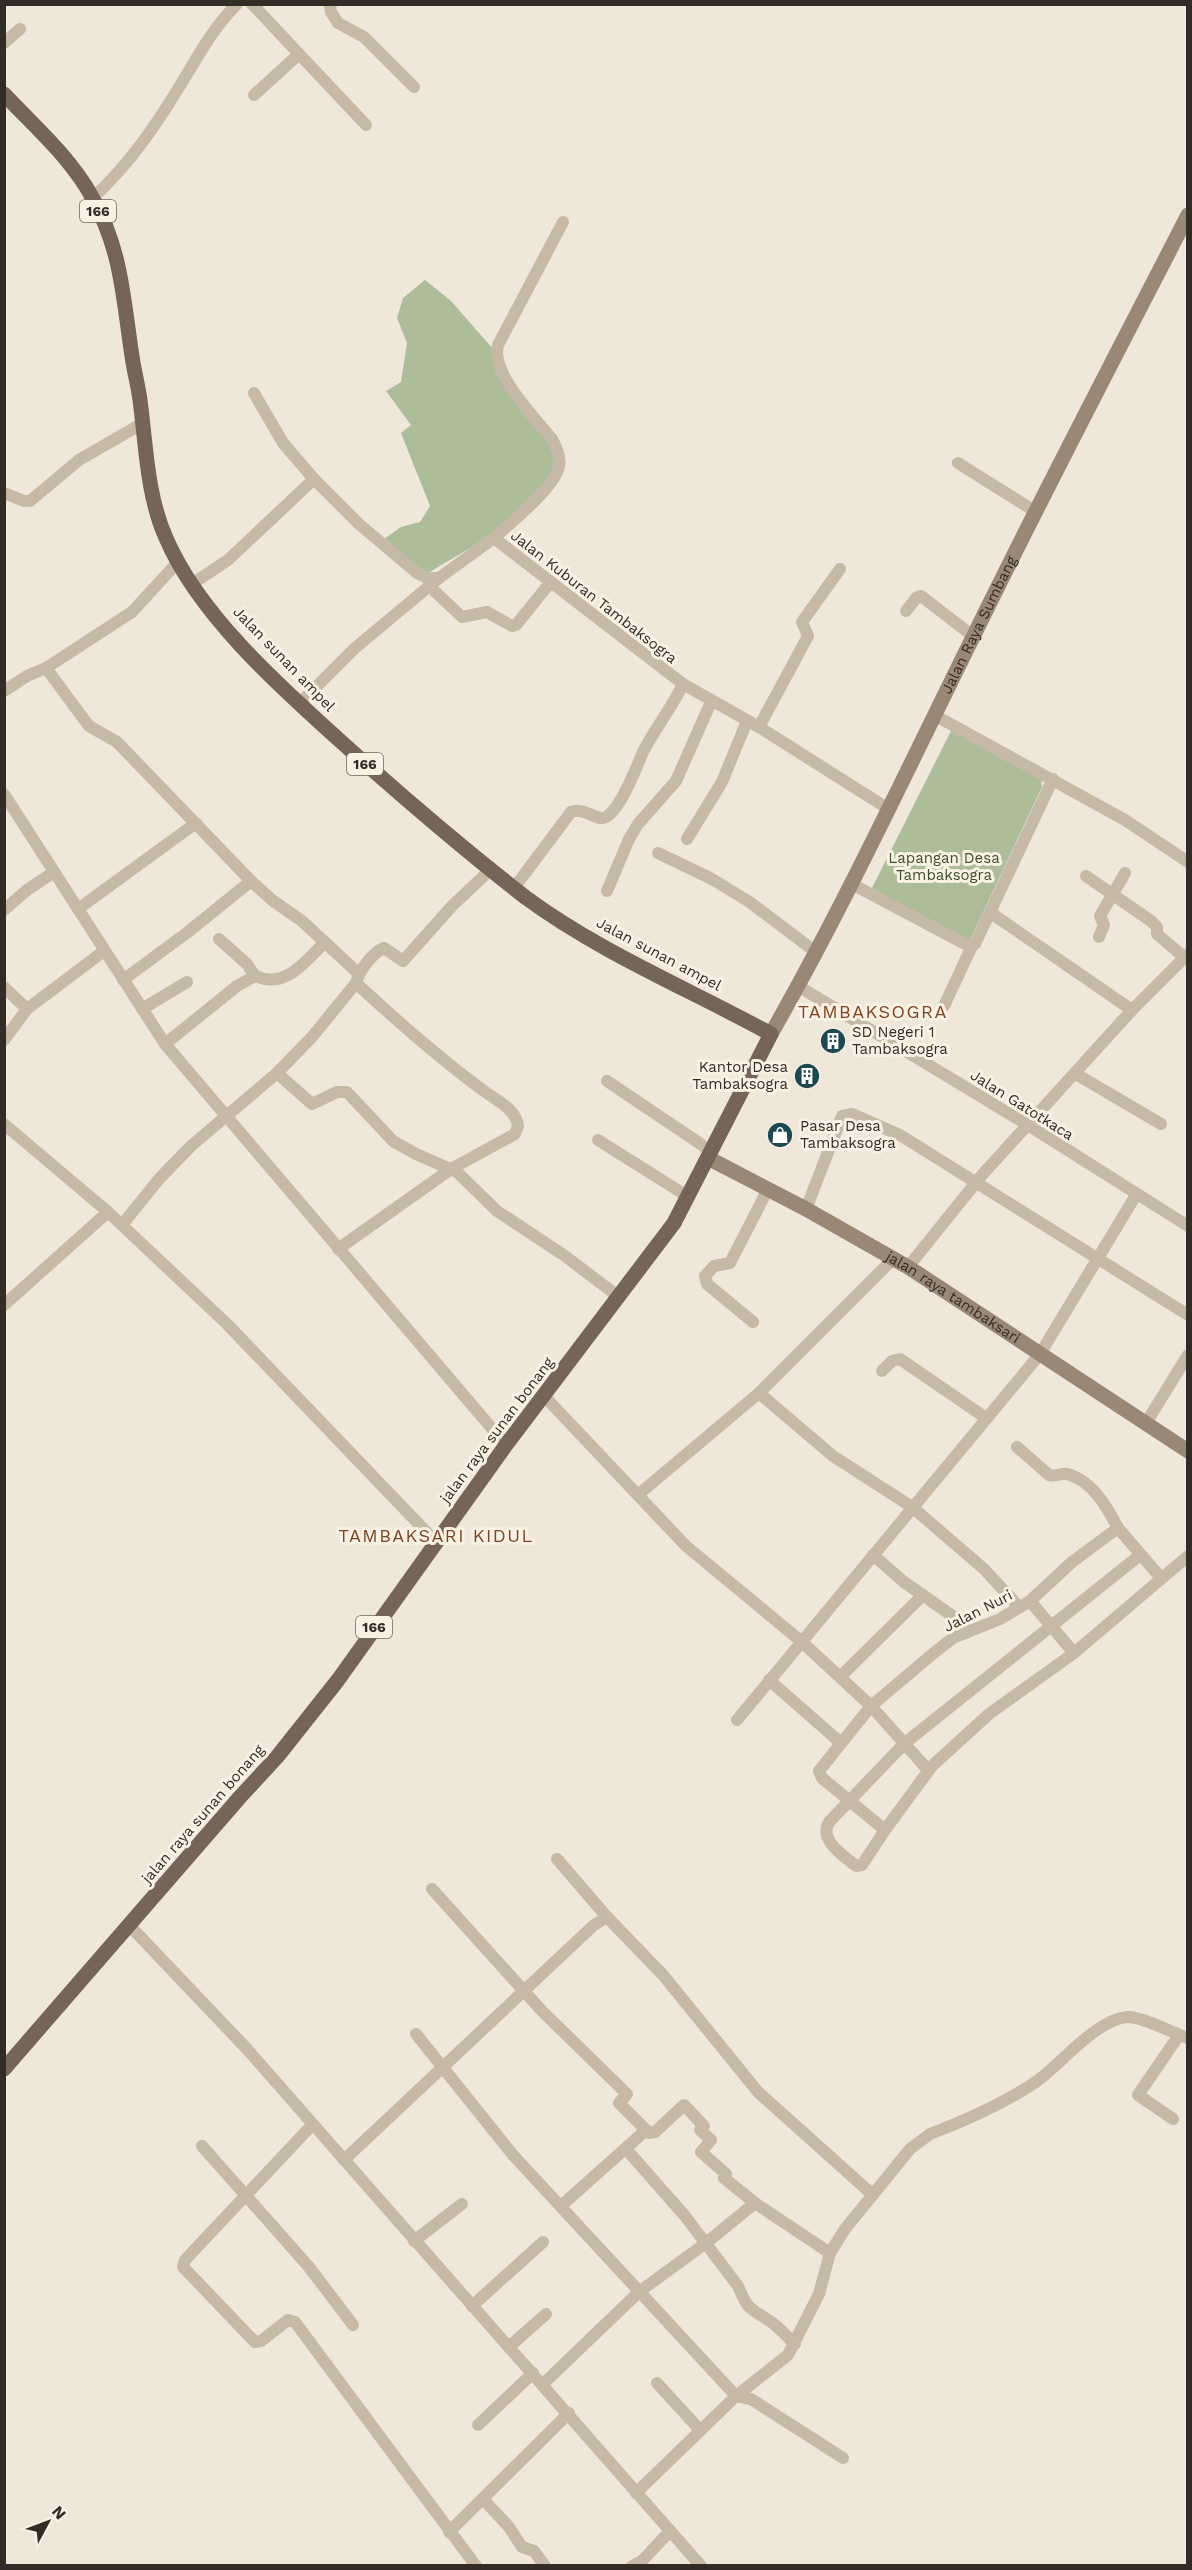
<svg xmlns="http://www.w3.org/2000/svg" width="1192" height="2570" viewBox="0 0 1192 2570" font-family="'Work Sans',sans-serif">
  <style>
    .green { fill: #adbd9a }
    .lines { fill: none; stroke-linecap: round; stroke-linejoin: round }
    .street { stroke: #c6b9a5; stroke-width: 12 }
    .secondary { stroke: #9a8877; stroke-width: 15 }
    .primary { stroke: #746558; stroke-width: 15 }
    .labels { text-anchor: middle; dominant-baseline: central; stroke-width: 6; stroke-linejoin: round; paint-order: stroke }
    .shield { fill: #f8f1e4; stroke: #6e675f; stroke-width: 1.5 }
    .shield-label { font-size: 14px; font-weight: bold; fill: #332c26 }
    .street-label { font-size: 15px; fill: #332c26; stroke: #f8f1e4 }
    .park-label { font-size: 15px; fill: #3e4f2b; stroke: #f8f1e4 }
    .poi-label { font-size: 15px; fill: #332c26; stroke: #f8f1e4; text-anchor: start }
    .quarter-label { font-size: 18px; letter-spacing: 1.5px; fill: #7d4424; stroke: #f8f1e4 }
  </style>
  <rect width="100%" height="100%" fill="#efe7d9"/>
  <!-- green -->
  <g class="green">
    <polygon points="425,280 451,301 493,349 496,374 555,452 553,475 492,535 428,573 420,571 384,539 401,527 420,522 430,506 401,433 411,425 386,391 401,382 407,343 397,318 403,298"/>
    <polygon points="952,729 1041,779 1042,787 971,938 963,940 871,890"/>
  </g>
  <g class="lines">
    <!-- street -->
    <g class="street">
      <polyline points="252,4 366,125"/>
      <polyline points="330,4 331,12 338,23 364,37 414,87"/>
      <polyline points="4,43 20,29"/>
      <polyline points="254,95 299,54"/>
      <path d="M 93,198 C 130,163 155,127 181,84 C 198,56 213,28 237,4"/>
      <polyline points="254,393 283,443 314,479"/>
      <polyline points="958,463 1036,512"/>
      <polyline points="4,493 24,501 30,501 79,460 143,423"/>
      <path d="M 494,538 C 511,522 555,488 559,466 C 561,457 556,447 552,439 C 535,418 490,373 498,345 L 563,222"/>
      <polyline points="192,584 228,560 314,479 359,524 417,573 427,578 439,578 494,538 683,684 759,727 887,808"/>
      <polyline points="429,586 462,617 487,612 512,626 516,625 550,583"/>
      <polyline points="906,611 917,597 921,596 973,636"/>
      <polyline points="46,668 89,726 117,742 251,881 272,900 302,921 359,974"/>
      <polyline points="4,691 27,676 46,668 132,612 177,563"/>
      <polyline points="299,704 355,648 439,578"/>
      <polyline points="936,716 1125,820 1188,862"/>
      <polyline points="759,727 808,636 802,622 840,569"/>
      <polyline points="4,794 165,1044 506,1445"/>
      <polyline points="687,839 722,782 747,721"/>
      <polyline points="658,853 712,879 751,903 817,953"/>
      <polyline points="1086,876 1151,921 1157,927 1157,934 1184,957"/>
      <polyline points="850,883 965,944 975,944 1053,779"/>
      <path d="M 514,888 L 571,812 C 584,806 596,822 606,817 C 621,809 636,768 643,752 C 655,728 672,708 683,684"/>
      <polyline points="607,891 629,839 638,824 676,781 711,702"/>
      <polyline points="78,909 196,823"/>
      <polyline points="4,910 27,890 54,872"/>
      <polyline points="991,913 1132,1010"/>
      <polyline points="1099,937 1104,925 1100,916 1125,873"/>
      <polyline points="219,939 247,964 255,976"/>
      <polyline points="123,980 188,932 251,881"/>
      <polyline points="798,986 1028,1125 1188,1226"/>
      <polyline points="4,987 27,1009"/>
      <polyline points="944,1006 972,946"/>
      <polyline points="142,1009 187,982"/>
      <polyline points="4,1040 27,1009 104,951"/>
      <path d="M 165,1044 L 237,986 L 255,976 C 285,989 304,963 324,943"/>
      <polyline points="277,1073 312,1104 337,1092 347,1092 393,1141 416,1154 457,1172 497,1211 565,1256 619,1297"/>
      <polyline points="1076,1074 1161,1124"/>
      <polyline points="607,1081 711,1151"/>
      <polyline points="4,1124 108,1212 227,1324 436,1542"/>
      <polyline points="598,1140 687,1196"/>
      <polyline points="806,1209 842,1116 852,1114 900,1135 1188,1315"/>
      <path d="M 122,1225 L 159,1179 L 191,1146 L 277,1073 L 312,1037 L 356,983 C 359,971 373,952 384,948 L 403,961 L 452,906 L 490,870"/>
      <path d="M 338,1249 L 451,1169 L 515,1134 L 518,1126 C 516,1109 496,1100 484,1091 C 439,1058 397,1021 356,983"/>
      <polyline points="908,1267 982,1175 1132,1010 1188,954"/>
      <polyline points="4,1305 108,1212"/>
      <polyline points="753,1322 707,1284 705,1276 714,1266 730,1263 768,1189"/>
      <polyline points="882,1371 892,1361 900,1359 986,1418"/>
      <polyline points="759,1393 833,1456 912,1507 984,1569 1019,1607"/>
      <polyline points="545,1397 686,1546 802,1642 871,1706 928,1770"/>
      <polyline points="1146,1423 1188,1355"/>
      <path d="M 1017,1447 L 1049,1475 C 1056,1477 1060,1473 1067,1474 C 1092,1480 1107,1507 1118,1528"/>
      <polyline points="639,1494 759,1393 894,1258"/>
      <polyline points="873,1555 904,1582 954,1617 968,1631"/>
      <path d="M 1140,1555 L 905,1743 L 829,1822 C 818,1840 844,1856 856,1866 L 862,1865 L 885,1830 L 932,1766 L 989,1714 L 1074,1653 L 1188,1556"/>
      <polyline points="1030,1601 1074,1653"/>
      <polyline points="840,1677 923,1595"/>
      <polyline points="769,1680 841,1743"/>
      <polyline points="737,1720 1040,1354 1136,1195"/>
      <polyline points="885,1830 822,1778 819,1771 871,1706 935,1652 953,1638 1000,1619 1030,1601 1072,1562 1118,1528 1161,1578"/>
      <polyline points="557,1859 607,1917 663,1975 758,2092 873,2195"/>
      <polyline points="432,1889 542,2011 627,2094 619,2103 649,2133 655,2132 684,2105 704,2126 700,2130 711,2140 701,2152 726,2174 724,2178 755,2203 830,2253"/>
      <polyline points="129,1925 247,2049 701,2566"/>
      <polyline points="416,2034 513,2155 736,2396 751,2399 843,2458"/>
      <polyline points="1173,2119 1138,2095 1179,2035"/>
      <polyline points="312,2125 185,2260 183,2267 255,2342 261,2341 288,2320 295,2322 476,2566"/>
      <polyline points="202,2146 309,2267 353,2325"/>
      <path d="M 626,2149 L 685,2216 L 738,2286 C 748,2310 749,2308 770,2321 C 779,2327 787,2337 795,2344"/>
      <polyline points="344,2160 594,1925 607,1917"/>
      <polyline points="561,2206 646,2130"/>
      <polyline points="414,2241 462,2204"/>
      <polyline points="472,2306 543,2242"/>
      <polyline points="509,2347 546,2314"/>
      <polyline points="657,2383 700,2430"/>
      <polyline points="543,2384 640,2291 706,2243 755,2203"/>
      <polyline points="478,2425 533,2373"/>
      <path d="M 636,2493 L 736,2396 L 788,2355 L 819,2294 L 830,2253 L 845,2229 L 910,2149 L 930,2134 C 967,2120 1005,2103 1037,2081 C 1062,2063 1096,2020 1127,2017 C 1141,2016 1173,2033 1188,2038"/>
      <polyline points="483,2499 509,2527 522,2547 534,2551 545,2566"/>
      <polyline points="449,2532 569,2413"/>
      <polyline points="632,2566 642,2561 670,2531"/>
    </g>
    <!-- secondary -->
    <g class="secondary">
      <path id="s1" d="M 771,1034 C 845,904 908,768 974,635 C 1043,494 1116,355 1188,215"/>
      <path id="s2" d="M 708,1158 L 806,1209 L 908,1267 L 1188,1451"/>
    </g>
    <!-- primary -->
    <path class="primary" d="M 4,94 C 34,126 71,158 92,197 C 122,251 123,298 132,356 C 134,371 138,385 140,400 C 146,445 147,496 166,538 C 198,613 277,684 337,738 C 398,793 461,847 525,897 C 601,953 689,989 771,1034 L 674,1223 L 506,1445 L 338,1680 L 277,1757 L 240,1797 L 4,2069"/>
  </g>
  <!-- icons -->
  <defs>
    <g id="building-disc" transform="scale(1.35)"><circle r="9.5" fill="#1e4851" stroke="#f8f1e4"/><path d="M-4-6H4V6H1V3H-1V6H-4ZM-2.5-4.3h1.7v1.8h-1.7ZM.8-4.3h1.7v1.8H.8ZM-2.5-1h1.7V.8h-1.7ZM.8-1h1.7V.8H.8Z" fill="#fff"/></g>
    <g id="shop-disc" transform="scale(1.35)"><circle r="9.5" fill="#1e4851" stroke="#f8f1e4"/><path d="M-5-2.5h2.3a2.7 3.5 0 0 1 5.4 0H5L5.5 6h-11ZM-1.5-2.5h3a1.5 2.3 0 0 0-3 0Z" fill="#fff"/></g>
  </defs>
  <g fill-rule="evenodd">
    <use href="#building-disc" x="833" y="1041"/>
    <use href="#building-disc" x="807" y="1076"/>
    <use href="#shop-disc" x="780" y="1135"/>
  </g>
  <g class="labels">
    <!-- shield labels -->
    <g class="shield">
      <rect x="80" y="200" width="36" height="22" rx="4.5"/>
      <rect x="347" y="753" width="36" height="22" rx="4.5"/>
      <rect x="356" y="1616" width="36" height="22" rx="4.5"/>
    </g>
    <g class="shield-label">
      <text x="98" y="211">166</text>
      <text x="365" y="764">166</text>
      <text x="374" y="1627">166</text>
    </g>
    <!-- street labels -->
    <g class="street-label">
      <text transform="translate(594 597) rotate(38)">Jalan Kuburan Tambaksogra</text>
      <text stroke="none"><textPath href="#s1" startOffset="459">Jalan Raya Sumbang</textPath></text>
      <text transform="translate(284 659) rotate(46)">Jalan sunan ampel</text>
      <text transform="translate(659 954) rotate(28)">Jalan sunan ampel</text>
      <text transform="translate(1022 1105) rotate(32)">Jalan Gatotkaca</text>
      <text stroke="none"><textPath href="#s2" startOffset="282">jalan raya tambaksari</textPath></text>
      <text transform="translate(497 1430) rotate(-53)">jalan raya sunan bonang</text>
      <text transform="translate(978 1611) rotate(-27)">Jalan Nuri</text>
      <text transform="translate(203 1814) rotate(-49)">jalan raya sunan bonang</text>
    </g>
    <!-- park labels -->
    <g class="park-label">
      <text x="944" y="858">Lapangan Desa<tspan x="944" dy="17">Tambaksogra</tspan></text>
    </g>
    <!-- poi labels -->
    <g class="poi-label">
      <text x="852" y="1032">SD Negeri 1<tspan x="852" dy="17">Tambaksogra</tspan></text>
      <text x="788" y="1067" text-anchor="end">Kantor Desa<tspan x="788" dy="17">Tambaksogra</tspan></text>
      <text x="800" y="1126">Pasar Desa<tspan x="800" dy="17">Tambaksogra</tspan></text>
    </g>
    <!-- quarter labels -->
    <g class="quarter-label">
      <text x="873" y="1011">TAMBAKSOGRA</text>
      <text x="436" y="1535">TAMBAKSARI KIDUL</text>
    </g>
  </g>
  <!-- border -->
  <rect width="1192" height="2570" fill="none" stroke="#332c26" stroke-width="12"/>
  <!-- north arrow -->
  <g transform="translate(48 2522) rotate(49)" stroke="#f8f1e4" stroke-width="4.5" paint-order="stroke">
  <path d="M0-4.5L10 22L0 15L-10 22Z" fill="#332c26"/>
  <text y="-9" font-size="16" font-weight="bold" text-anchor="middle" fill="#332c26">N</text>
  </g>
</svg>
